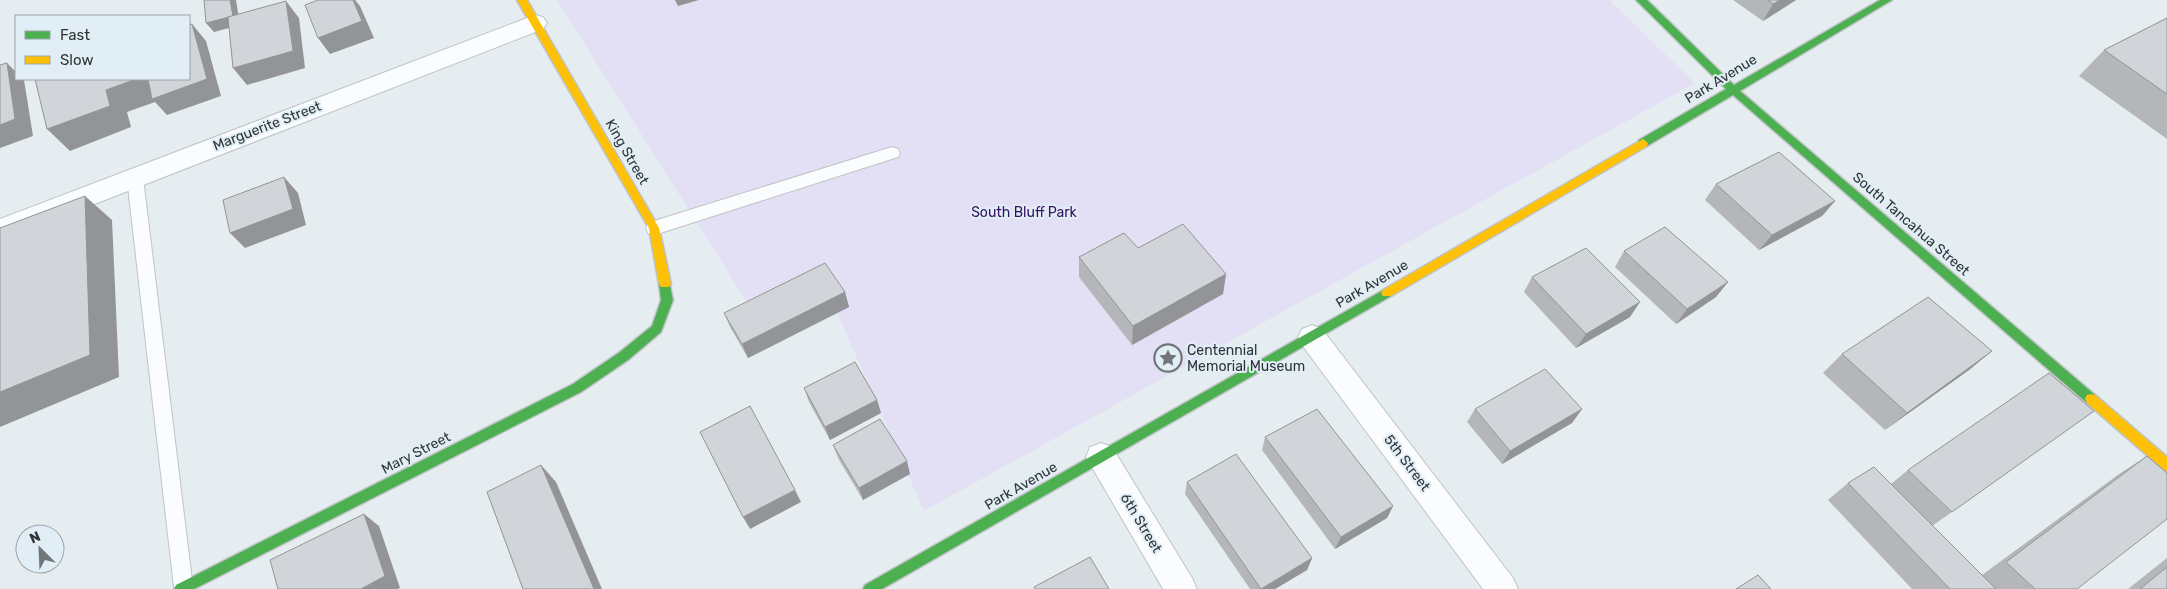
<svg xmlns="http://www.w3.org/2000/svg" width="2167" height="589" viewBox="0 0 2167 589" font-family="Rubik,sans-serif">
  <style>
    .green { fill: #e3e0f5 }
    .lines { fill: none; stroke-linecap: round; stroke-linejoin: round }
    .lane-casing { stroke: #bec4c7; stroke-width: 2 }
    .street-casing { stroke: #bec4c7; stroke-width: 2 }
    .fast-casing { stroke: #bec4c7; stroke-width: 3 }
    .slow-casing { stroke: #bec4c7; stroke-width: 3 }
    .lane { fill: #fbfcfd; fill-rule: evenodd }
    .street { fill: #fbfcfd; fill-rule: evenodd }
    .fast { fill: #4caf50; fill-rule: evenodd }
    .slow { fill: #ffc107; fill-rule: evenodd }
    .wall { fill: #b4b6ba }
    .shaded-wall { fill: #929497 }
    .building { fill: #d1d4d8; stroke: #929497 }
    .labels { text-anchor: middle; dominant-baseline: central; stroke-width: 4; stroke-linejoin: round; paint-order: stroke }
    .street-label { font-size: 14px; fill: #2f3437; stroke: #e1eef6 }
    .park-label { font-size: 14px; fill: #361061; stroke: #e1eef6 }
    .poi-label { font-size: 14px; fill: #2f3437; stroke: #e1eef6; text-anchor: start }
  </style>
  <rect width="100%" height="100%" fill="#e6edf1"/>
  <!-- green -->
  <polygon class="green" points="557,0 1609,0 1695,83 924,511 821,276 748,304"/>
  <g class="lines">
    <!-- lane casing -->
    <g class="lane-casing">
      <g id="lane">
        <polygon points="892,147 898,149 900,153 898,157 654,235 648,233 646,228 648,223 654,221"/>
        <polygon points="135,172 141,174 143,178 193,589 175,589 174,587 127,178 129,174"/>
      </g>
    </g>
    <!-- street casing -->
    <g class="street-casing">
      <g id="street">
        <polygon points="535,15 543,17 547,23 543,29 0,241 0,219"/>
        <polygon points="1312,325 1322,329 1513,578 1518,589 1483,589 1302,345 1298,337 1302,329"/>
        <polygon points="1101,443 1112,447 1192,578 1197,589 1163,589 1086,457 1090,447"/>
      </g>
    </g>
    <!-- fast casing -->
    <g class="fast-casing">
      <g id="fast">
        <polygon points="1636,0 1647,0 1734,85 1880,0 1892,0 1740,91 2095,395 2097,399 2095,403 2091,404 2087,403 1733,95 1647,146 1639,146 1638,143 1639,140 1726,89"/>
        <polygon points="665,279 669,281 673,300 661,332 628,360 581,392 194,589 174,589 176,585 573,384 620,352 652,326 661,300 659,284 661,281"/>
        <polygon points="1387,288 1391,290 1393,293 1391,296 882,589 863,589 865,585"/>
      </g>
    </g>
    <!-- slow casing -->
    <g class="slow-casing">
      <g id="slow">
        <polygon points="517,0 527,0 659,228 671,284 669,287 661,287 659,284 649,228"/>
        <polygon points="1643,139 1648,143 1647,146 1391,296 1383,296 1381,293 1383,290"/>
        <polygon points="2091,394 2095,395 2167,457 2167,471 2163,469 2087,403 2085,399 2087,395"/>
      </g>
    </g>
    <!-- lane -->
    <use href="#lane" class="lane"/>
    <!-- street -->
    <use href="#street" class="street"/>
    <!-- fast -->
    <use href="#fast" class="fast"/>
    <!-- slow -->
    <use href="#slow" class="slow"/>
  </g>
  <!-- wall -->
  <g class="wall">
    <polygon points="1733,0 1796,0 1763,21"/>
    <polygon points="2167,18 2167,139 2079,76 2104,50"/>
    <polygon points="1716,184 1835,201 1822,216 1759,250 1705,200"/>
    <polygon points="1138,248 1226,274 1223,294 1132,345 1079,277 1079,257"/>
    <polygon points="1624,251 1728,282 1716,297 1676,324 1615,267"/>
    <polygon points="1532,277 1630,317 1576,348 1524,292"/>
    <polygon points="845,292 849,307 748,358 730,327 724,313"/>
    <polygon points="1992,351 1969,370 1885,430 1823,373 1842,354"/>
    <polygon points="804,388 877,400 881,413 830,440 809,402"/>
    <polygon points="1475,409 1582,409 1572,423 1502,464 1467,422"/>
    <polygon points="1265,437 1393,506 1387,518 1335,549 1262,450"/>
    <polygon points="833,445 910,474 863,500 838,458"/>
    <polygon points="2147,456 2077,589 1912,589 1828,500 1848,483 1891,484 1908,470 1952,512 1932,526 1982,575 2119,474"/>
    <polygon points="1187,482 1312,558 1307,570 1275,589 1250,589 1185,494"/>
    <polygon points="2167,558 2167,589 2128,589"/>
  </g>
  <!-- shaded-wall -->
  <g class="shaded-wall">
    <polygon points="230,0 236,0 240,25 214,32 206,23"/>
    <polygon points="353,0 355,0 360,6 374,38 330,54 318,38"/>
    <polygon points="675,0 699,0 678,6"/>
    <polygon points="1780,0 1796,0 1763,21 1773,4"/>
    <polygon points="286,1 299,18 305,68 247,85 233,68"/>
    <polygon points="192,24 206,41 221,96 167,115 155,102 127,112 131,127 70,151 47,129 106,90 136,79 150,79"/>
    <polygon points="7,63 16,72 16,79 23,79 24,80 33,136 0,148 0,125"/>
    <polygon points="284,177 298,193 306,225 245,248 230,233"/>
    <polygon points="85,196 112,220 119,377 0,427 0,392"/>
    <polygon points="1835,201 1822,216 1759,250 1772,235"/>
    <polygon points="1226,274 1223,294 1132,345 1133,326"/>
    <polygon points="1728,282 1716,297 1676,324 1687,309"/>
    <polygon points="845,292 849,307 748,358 742,344"/>
    <polygon points="1640,302 1630,317 1576,348 1586,334"/>
    <polygon points="1992,351 1969,370 1885,430 1907,413"/>
    <polygon points="877,400 881,413 830,440 825,427"/>
    <polygon points="1582,409 1572,423 1502,464 1510,451"/>
    <polygon points="907,461 910,474 863,500 859,488"/>
    <polygon points="541,465 556,482 602,589 594,589"/>
    <polygon points="795,490 801,502 750,529 743,517"/>
    <polygon points="1393,506 1387,518 1335,549 1341,537"/>
    <polygon points="364,514 379,526 400,588 397,589 361,589"/>
    <polygon points="1312,558 1307,570 1275,589 1261,589"/>
  </g>
  <!-- building -->
  <g class="building">
    <polygon points="204,0 230,0 233,16 206,23"/>
    <polygon points="318,0 353,0 362,21 318,38 305,5"/>
    <polygon points="1768,0 1780,0 1773,4"/>
    <polygon points="286,1 293,51 233,68 228,17"/>
    <polygon points="2167,18 2167,94 2104,50"/>
    <polygon points="192,24 207,79 152,99 148,79 189,79 189,25"/>
    <polygon points="7,63 15,119 0,125 0,65"/>
    <polygon points="35,79 136,79 106,90 110,106 47,129"/>
    <polygon points="1779,152 1835,201 1772,235 1716,184"/>
    <polygon points="284,177 293,209 230,233 223,200"/>
    <polygon points="85,196 90,355 0,392 0,228"/>
    <polygon points="1183,224 1226,274 1133,326 1079,257 1124,233 1138,248"/>
    <polygon points="1665,227 1728,282 1687,309 1624,251"/>
    <polygon points="1586,248 1640,302 1586,334 1532,277"/>
    <polygon points="825,263 845,292 742,344 724,313"/>
    <polygon points="1928,297 1992,351 1907,413 1842,354"/>
    <polygon points="855,362 877,400 825,427 804,388"/>
    <polygon points="1545,369 1582,409 1510,451 1475,409"/>
    <polygon points="2049,373 2094,411 1952,512 1908,470"/>
    <polygon points="750,406 795,490 743,517 700,432"/>
    <polygon points="1317,409 1393,506 1341,537 1265,437"/>
    <polygon points="880,419 907,461 859,488 833,445"/>
    <polygon points="1236,454 1312,558 1261,589 1187,482"/>
    <polygon points="2147,456 2167,473 2167,519 2077,589 2035,589 2006,562"/>
    <polygon points="541,465 594,589 523,589 487,492"/>
    <polygon points="1874,467 1996,589 1950,589 1848,483"/>
    <polygon points="364,514 385,576 361,589 278,589 270,560"/>
    <polygon points="1090,557 1109,589 1035,589 1034,587"/>
    <polygon points="2167,567 2167,589 2140,589"/>
    <polygon points="1758,575 1771,589 1736,589"/>
  </g>
  <!-- icons -->
  <defs>
    <g id="sight-ring" transform="scale(1.4375)"><circle r="9.5" fill="#e1eef6" stroke="#6f7578" stroke-width="1.5"/><path d="M0-6L1.8-2.2L6-1.7L2.9 1.2L3.7 5.4L0 3.3L-3.7 5.4L-2.9 1.2L-6-1.7L-1.8-2.2Z" fill="#6f7578"/></g>
  </defs>
  <g fill-rule="evenodd">
    <use href="#sight-ring" x="1168" y="358"/>
  </g>
  <g class="labels">
    <!-- street labels -->
    <g class="street-label">
      <text transform="translate(1721 79) rotate(-31)">Park Avenue</text>
      <text transform="translate(267 126) rotate(-21)">Marguerite Street</text>
      <text transform="translate(627 152) rotate(60)">King Street</text>
      <text transform="translate(1911 224) rotate(41)">South Tancahua Street</text>
      <text transform="translate(1372 284) rotate(-30)">Park Avenue</text>
      <text transform="translate(416 453) rotate(-27)">Mary Street</text>
      <text transform="translate(1407 463) rotate(53)">5th Street</text>
      <text transform="translate(1021 486) rotate(-30)">Park Avenue</text>
      <text transform="translate(1141 523) rotate(59)">6th Street</text>
    </g>
    <!-- park labels -->
    <g class="park-label">
      <text x="1024" y="212">South Bluff Park</text>
    </g>
    <!-- poi labels -->
    <g class="poi-label">
      <text x="1187" y="350">Centennial<tspan x="1187" dy="16">Memorial Museum</tspan></text>
    </g>
  </g>
  <!-- legend -->
  <rect x="15" y="15" width="175" height="65" fill="#e1eef6" stroke="#9aa4aa"/>
  <rect x="25" y="31" width="25" height="8" fill="#4caf50" stroke="#9aa4aa"/>
  <text x="60" y="40" font-size="15" fill="#2f3437">Fast</text>
  <rect x="25" y="56" width="25" height="8" fill="#ffc107" stroke="#9aa4aa"/>
  <text x="60" y="65" font-size="15" fill="#2f3437">Slow</text>
  <!-- north arrow -->
  <g transform="translate(40 549) rotate(336)"><circle r="24" fill="#e1eef6" stroke="#9aa4aa"/>
  <path d="M0-4L9 19L0 12L-9 19Z" fill="#6f7578"/>
  <text y="-8" font-size="14" font-weight="bold" text-anchor="middle" fill="#2f3437">N</text>
  </g>
</svg>
